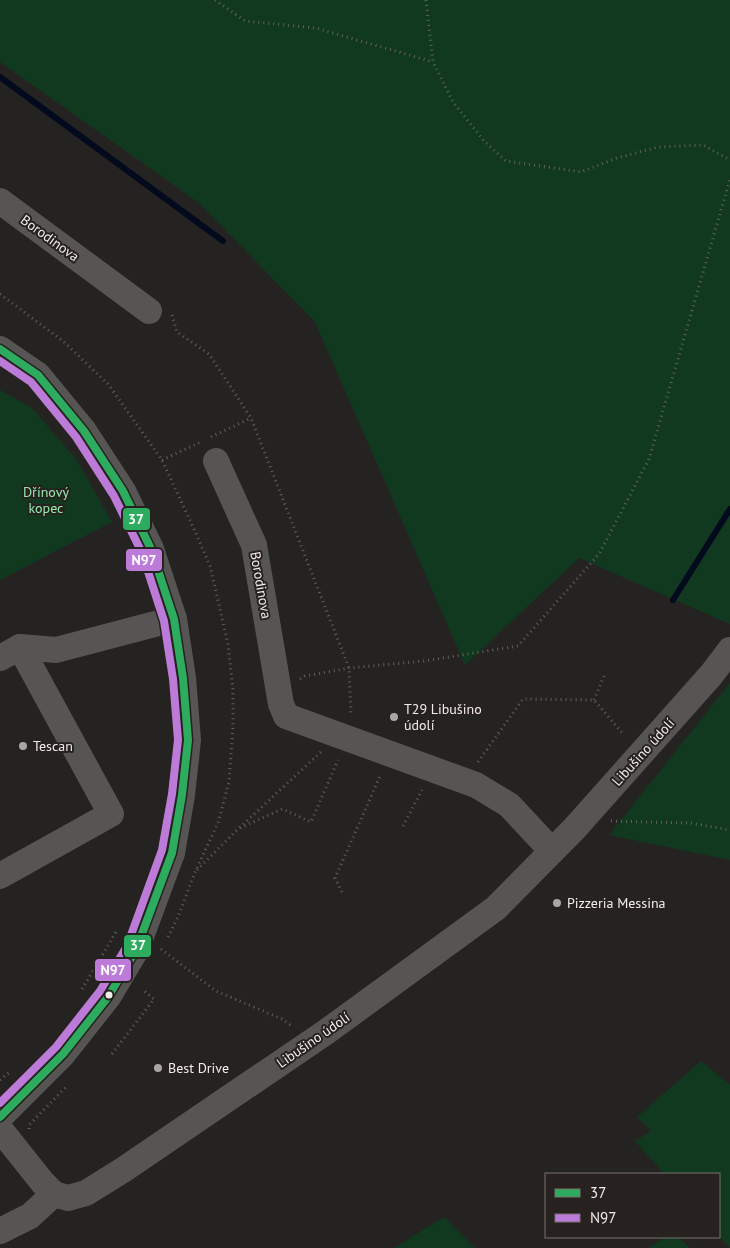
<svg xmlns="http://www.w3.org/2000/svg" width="730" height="1248" viewBox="0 0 730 1248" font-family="'PT Sans',sans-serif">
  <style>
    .green { fill: #11391f }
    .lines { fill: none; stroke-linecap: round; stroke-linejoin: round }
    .stream { stroke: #030a1d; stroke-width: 6 }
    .path { stroke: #616060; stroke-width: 3; stroke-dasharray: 1 4; stroke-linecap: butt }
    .minor { stroke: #565554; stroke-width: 26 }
    .bus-1-casing { stroke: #27221f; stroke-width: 11 }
    .bus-2-casing { stroke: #27221f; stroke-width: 11 }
    .bus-1 { stroke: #2dac5f; stroke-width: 8 }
    .bus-2 { stroke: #bd7bd9; stroke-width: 8 }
    .poi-dot { fill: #aaa6a4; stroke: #27221f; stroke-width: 2 }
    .bus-dot { fill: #f1edeb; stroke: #27221f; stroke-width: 2 }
    .labels { text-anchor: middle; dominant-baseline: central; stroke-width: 4; stroke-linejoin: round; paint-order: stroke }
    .street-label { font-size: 14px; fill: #f1edeb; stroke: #27221f }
    .park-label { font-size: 14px; fill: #94e8ab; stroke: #27221f }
    .poi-label { font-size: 14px; fill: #f1edeb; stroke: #27221f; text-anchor: start }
    .line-badge { stroke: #27221f; stroke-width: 2 }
    .badge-label { font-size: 14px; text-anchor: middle; font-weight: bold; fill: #fff }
  </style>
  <rect width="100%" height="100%" fill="#252321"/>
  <!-- green -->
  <g class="green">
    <polygon points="0,0 730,0 730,624 579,558 465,665 315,322 199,203 0,62"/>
    <polygon points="0,390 32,408 77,460 112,522 0,580"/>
    <polygon points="730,683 730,860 609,835"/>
    <polygon points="701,1061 730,1085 730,1248 719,1236 719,1174 664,1174 635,1141 651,1131 637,1117"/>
    <polygon points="444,1217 475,1248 394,1248"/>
    <polygon points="665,1237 678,1237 690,1248 649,1248"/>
  </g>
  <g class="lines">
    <!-- stream -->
    <g class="stream">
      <polyline points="0,77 223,241"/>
      <polyline points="673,600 730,509"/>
    </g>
    <!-- path -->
    <g class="path">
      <polyline points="215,0 245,21 316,28 433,62"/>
      <polyline points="426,0 433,62 453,102 484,141 506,161 581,172 617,158 658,147 703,145 730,160"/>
      <polyline points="0,294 63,341 108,384 162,460 194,529 210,566 228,644 233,690 233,727 229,782 218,823 195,872 178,917 167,939"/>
      <polyline points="172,315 177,332 209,354 251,418 349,668 351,715"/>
      <polyline points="211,437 251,418"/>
      <polyline points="162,460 201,442"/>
      <polyline points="300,679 305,676 349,668 424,661 518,646 599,554 649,459 730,179"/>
      <polyline points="594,700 604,676"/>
      <polyline points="478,762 523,699 594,700 624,735"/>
      <polyline points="611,821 690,823 730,830"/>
      <polyline points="403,826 422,790"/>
      <polyline points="240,828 282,809 311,822 338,760"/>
      <polyline points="197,870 237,830 321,752"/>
      <polyline points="342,892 335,878 381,774"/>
      <polyline points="161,949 216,991 282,1019 293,1027"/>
      <polyline points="82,989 116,932"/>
      <polyline points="112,1054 154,999 142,989"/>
      <polyline points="0,1080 11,1071"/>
      <polyline points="29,1129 29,1125 67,1086"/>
    </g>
    <!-- minor -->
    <g class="minor">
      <polyline points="0,201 149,311"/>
      <polyline points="0,349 38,375 84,431 123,491 151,549 174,619 183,678 188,740 182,795 172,853 136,950 108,997 63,1054 0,1117"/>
      <polyline points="216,461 254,545 281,704 286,716 476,785 509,805 552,851"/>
      <polyline points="0,658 20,647 56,650 174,619"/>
      <polyline points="0,876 111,814 20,647"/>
      <polyline points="0,1129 43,1183 54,1194 68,1198 86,1193 123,1170 326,1032 496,908 574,829 711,675 730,650"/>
      <polyline points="0,1231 30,1216 54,1194"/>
    </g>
    <!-- bus-1 casing -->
    <g class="bus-1-casing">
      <polyline id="bus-1" points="0,349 38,375 84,431 123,491 151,549 174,619 183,678 188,740 182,795 172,853 136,950 108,997 63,1054 0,1117"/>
    </g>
    <!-- bus-2 casing -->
    <g class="bus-2-casing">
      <polyline id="bus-2" points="0,361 31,382 76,437 114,496 142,553 164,621 173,679 178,740 172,794 162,850 127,946 100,991 56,1047 0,1103"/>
    </g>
    <!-- bus-1 -->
    <use href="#bus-1" class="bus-1"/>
    <!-- bus-2 -->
    <use href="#bus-2" class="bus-2"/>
  </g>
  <!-- markers -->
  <g class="poi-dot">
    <circle cx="394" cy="717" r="5"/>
    <circle cx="23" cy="746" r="5"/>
    <circle cx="557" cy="903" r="5"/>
    <circle cx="158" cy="1068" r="5"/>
  </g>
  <circle class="bus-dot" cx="109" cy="995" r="4.5"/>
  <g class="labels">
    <!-- street labels -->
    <g class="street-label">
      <text transform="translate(50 238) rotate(36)">Borodinova</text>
      <text transform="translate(261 585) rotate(80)">Borodinova</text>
      <text transform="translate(643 752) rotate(-48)">Libušino údolí</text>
      <text transform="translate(313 1040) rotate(-35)">Libušino údolí</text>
    </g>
    <!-- park labels -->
    <g class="park-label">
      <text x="46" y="492">Dřínový<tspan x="46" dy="16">kopec</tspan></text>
    </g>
    <!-- poi labels -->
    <g class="poi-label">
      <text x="404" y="709">T29 Libušino<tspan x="404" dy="16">údolí</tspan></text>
      <text x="33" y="746">Tescan</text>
      <text x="567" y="903">Pizzeria Messina</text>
      <text x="168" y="1068">Best Drive</text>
    </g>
  </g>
  <g class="line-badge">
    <rect x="122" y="507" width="29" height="24" rx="5" fill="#2dac5f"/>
    <rect x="125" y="548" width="38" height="24" rx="5" fill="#bd7bd9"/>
    <rect x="123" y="934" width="29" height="24" rx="5" fill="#2dac5f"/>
    <rect x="94" y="958" width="38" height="24" rx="5" fill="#bd7bd9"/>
  </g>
  <g class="badge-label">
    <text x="136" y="524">37</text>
    <text x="144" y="565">N97</text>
    <text x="138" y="950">37</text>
    <text x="113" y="975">N97</text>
  </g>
  <!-- legend -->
  <rect x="545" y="1173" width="175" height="65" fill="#27221f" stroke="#787371"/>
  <rect x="555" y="1189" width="25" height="8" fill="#2dac5f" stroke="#787371"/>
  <text x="590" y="1198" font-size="15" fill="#f1edeb">37</text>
  <rect x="555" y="1214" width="25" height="8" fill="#bd7bd9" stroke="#787371"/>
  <text x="590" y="1223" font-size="15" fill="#f1edeb">N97</text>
</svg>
